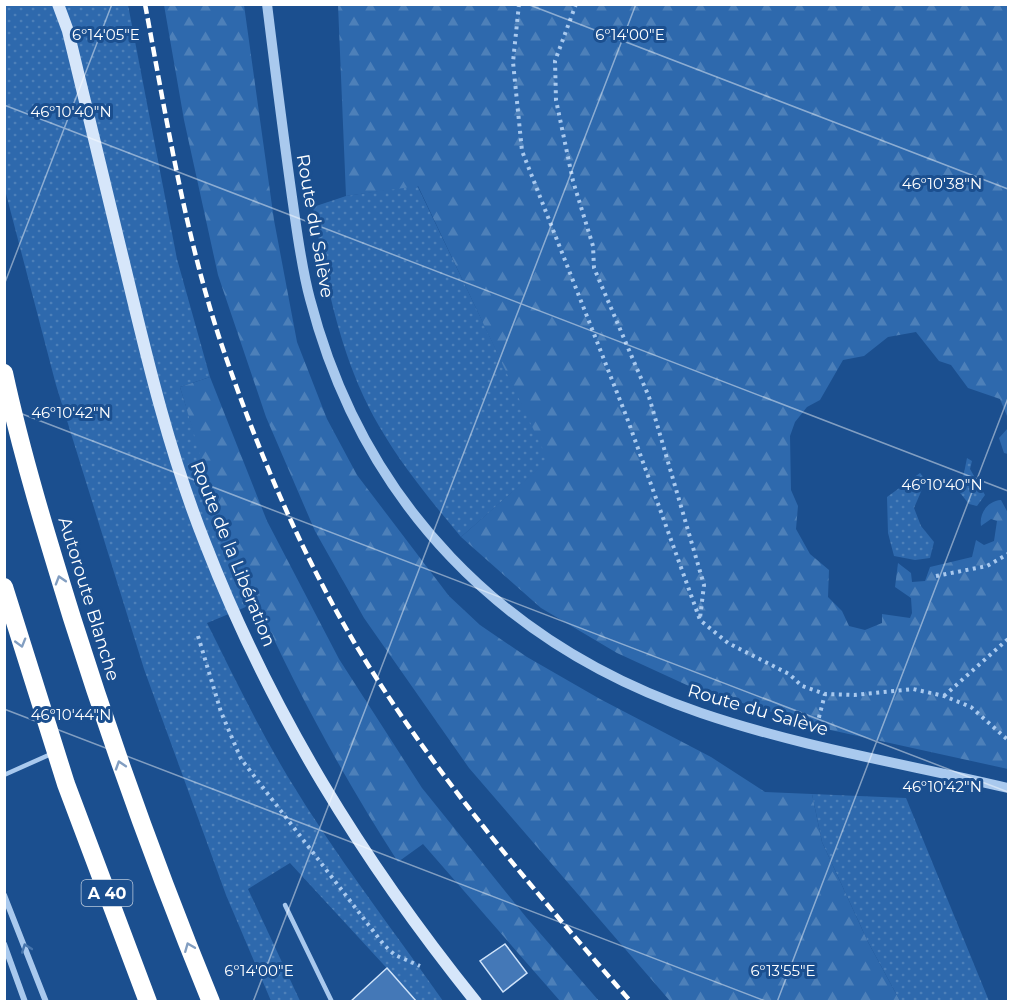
<svg xmlns="http://www.w3.org/2000/svg" width="1013" height="1006" viewBox="0 0 1013 1006" font-family="Montserrat,sans-serif">
  <style>
    .grass { fill: url(#grass-dots) }
    .forest { fill: url(#forest-firs) }
    .building { fill: #4478b7; stroke: #cfe3fa; stroke-width: 1.5 }
    .lines { fill: none; stroke-linecap: round; stroke-linejoin: round }
    .path { stroke: #a9c9ee; stroke-width: 4; stroke-dasharray: 3 4.5; stroke-linecap: butt }
    .service { stroke: #a9c9ee; stroke-width: 4.5 }
    .minor { stroke: #a9c9ee; stroke-width: 6 }
    .tertiary { stroke: #a9c9ee; stroke-width: 10 }
    .secondary { stroke: #d6e6fa; stroke-width: 12 }
    .motorway { stroke: #fff; stroke-width: 18 }
    .rail { stroke: #fff; stroke-width: 4.5; stroke-dasharray: 10 4.5; stroke-linecap: butt }
    .oneway { stroke: #829ec1 }
    .oneway2 { stroke: #4674ac }
    .ticks { fill: none; stroke: #fff; stroke-width: 1.5; stroke-opacity: 0.45 }
    .labels { text-anchor: middle; dominant-baseline: central; stroke-width: 6; stroke-linejoin: round; paint-order: stroke }
    .shield { fill: #1b4f8f; stroke: #bbcadd; stroke-width: 1.5 }
    .shield-label { font-size: 16px; font-weight: bold; fill: #fff }
    .street-label { font-size: 18px; fill: #fff; stroke: #1b4f8f }
    .ticks-label { font-size: 15px; text-anchor: middle; fill: #fff; stroke: #1b4f8f; stroke-width: 6; stroke-linejoin: round; paint-order: stroke }
  </style>
  <defs>
    <pattern id="grass-dots" width="8" height="8" patternUnits="userSpaceOnUse" patternTransform="scale(1.5)"><rect width="8" height="8" fill="#2e69ad"/><path d="M2 2h.1M6 6h.1" fill="none" stroke="#4d80b9" stroke-width="1.8" stroke-linecap="round"/></pattern>
    <pattern id="forest-firs" width="22" height="20" patternUnits="userSpaceOnUse" patternTransform="scale(1.5)"><rect width="22" height="20" fill="#2e69ad"/><path d="M5 1l3.5 6h-7zM16 11l3.5 6h-7z" fill="#4d80b9"/></pattern>
  </defs>
  <rect width="100%" height="100%" fill="#1b4f8f"/>
  <!-- grass -->
  <g class="grass">
    <path d="M 4,5 L 128,5 L 177,259 L 210,377 L 180,387 L 214,496 L 258,602 L 207,623 C 233,675 258,727 288,777 C 335,855 391,927 443,1001 L 417,1001 L 290,863 L 248,889 L 300,1001 L 271,1001 L 226,895 L 144,669 L 56,385 L 5,190 Z"/>
    <path d="M 417,185 L 549,460 L 461,537 C 432,502 402,466 379,426 C 340,359 326,282 313,207 L 346,196 Z"/>
    <polygon points="967,458 972,461 970,469 985,495 977,506 969,504 948,478 963,478"/>
    <polygon points="920,473 926,480 914,508 921,526 934,542 930,558 915,560 894,556 888,533 887,497"/>
    <polygon points="812,794 906,798 989,1001 900,1001 868,942 822,842"/>
  </g>
  <!-- forest -->
  <g class="forest">
    <polygon points="164,5 244,5 274,220 297,342 327,419 357,475 449,596 480,625 527,657 600,699 711,757 765,792 812,794 822,842 868,942 900,1001 670,1001 469,768 364,618 315,531 266,417 218,275 184,120"/>
    <path d="M 338,5 L 1008,5 L 1008,454 L 1004,453 L 999,438 L 1008,428 L 1007,416 L 1000,399 L 968,388 L 951,365 L 939,361 L 916,332 L 888,337 L 864,356 L 843,360 L 820,400 L 807,407 L 795,422 L 790,436 L 791,490 L 798,506 L 796,529 L 810,554 L 829,570 L 828,597 L 842,611 L 849,626 L 865,630 L 882,623 L 882,614 L 910,618 L 912,613 L 911,598 L 895,587 L 898,563 L 911,573 L 912,582 L 925,581 L 930,567 L 972,557 L 976,540 L 984,545 L 994,541 L 997,521 L 991,519 L 981,526 C 979,514 987,501 1001,500 L 1008,513 L 1008,769 L 826,729 L 691,687 L 617,653 L 541,608 L 461,537 L 548,460 L 418,186 L 346,196 Z"/>
    <path d="M 210,377 L 267,521 L 339,659 L 422,788 L 526,917 L 599,1001 L 560,1001 L 423,844 L 398,862 C 324,747 261,625 214,496 C 201,460 191,423 180,387 Z"/>
  </g>
  <!-- building -->
  <g class="building">
    <polygon points="505,944 527,973 503,992 480,961"/>
    <polygon points="387,968 417,1002 350,1002"/>
  </g>
  <g class="lines">
    <!-- path -->
    <g class="path">
      <polyline points="519,4 513,62 522,151 627,418 700,620 728,643 789,674 802,686 825,694 854,695 913,689 944,696 971,707 1008,740"/>
      <polyline points="576,4 555,61 556,100 573,181 593,246 594,268 649,397 704,585 700,618"/>
      <polyline points="936,576 987,566 1008,554"/>
      <polyline points="198,636 221,712 241,759 384,945 395,955 420,966"/>
      <polyline points="944,696 1008,639"/>
      <polyline points="817,725 825,694"/>
    </g>
    <!-- service -->
    <g class="service">
      <polyline points="4,775 51,754"/>
      <polyline points="285,905 332,1002"/>
    </g>
    <!-- minor -->
    <g class="minor">
      <polyline points="4,895 46,1002"/>
      <polyline points="4,944 25,1002"/>
    </g>
    <!-- tertiary -->
    <path class="tertiary" d="M 267,4 C 275,69 283,133 292,197 C 297,231 301,266 310,299 C 363,503 503,646 701,713 C 801,747 906,764 1008,788"/>
    <!-- secondary -->
    <path class="secondary" d="M 58,4 L 68,31 C 87,111 106,191 126,271 C 148,363 170,455 205,543 C 271,713 362,860 476,1002"/>
    <!-- motorway -->
    <g class="motorway">
      <path d="M 4,373 C 22,456 47,537 72,618 C 113,748 159,875 211,1002"/>
      <polyline points="4,587 66,784 148,1002"/>
    </g>
    <!-- rail -->
    <path class="rail" d="M 145,4 C 166,116 184,229 219,337 C 255,444 299,550 357,647 C 435,776 533,889 631,1002"/>
  </g>
  <!-- one-way arrows -->
  <defs><path id="oneway-chevron" d="M-2-3.5L2.5 0L-2 3.5" fill="none" stroke-width="1.6" stroke-linecap="round" stroke-linejoin="round" transform="scale(1.5)"/></defs>
  <g class="oneway">
    <use href="#oneway-chevron" transform="translate(60 580) rotate(-107)"/>
    <use href="#oneway-chevron" transform="translate(21 643) rotate(74)"/>
    <use href="#oneway-chevron" transform="translate(120 765) rotate(-108)"/>
    <use href="#oneway-chevron" transform="translate(189 947) rotate(-112)"/>
  </g>
  <use class="oneway2" href="#oneway-chevron" transform="translate(26 948) rotate(-110)"/>
  <!-- ticks -->
  <path class="ticks" d="M 527,4 L 1008,189M 4,105 L 1008,491M 4,285 L 112,4M 4,407 L 1008,792M 4,709 L 768,1002M 253,1002 L 636,4M 777,1002 L 1008,398"/>
  <g class="labels">
    <!-- shield labels -->
    <rect class="shield" x="81.5" y="880" width="51" height="26" rx="4.5"/>
    <g class="shield-label">
      <text x="107" y="893">A 40</text>
    </g>
    <!-- street labels -->
    <g class="street-label">
      <text transform="translate(315 226) rotate(80)">Route du Salève</text>
      <text transform="translate(233 554) rotate(68)">Route de la Libération</text>
      <text transform="translate(89 599) rotate(73)">Autoroute Blanche</text>
      <text transform="translate(758 710) rotate(16)">Route du Salève</text>
    </g>
  </g>
  <g class="ticks-label">
    <text x="630" y="40">6°14'00"E</text>
    <text x="106" y="40">6°14'05"E</text>
    <text x="71" y="117">46°10'40"N</text>
    <text x="942" y="189">46°10'38"N</text>
    <text x="71" y="418">46°10'42"N</text>
    <text x="942" y="490">46°10'40"N</text>
    <text x="71" y="720">46°10'44"N</text>
    <text x="942" y="792">46°10'42"N</text>
    <text x="259" y="976">6°14'00"E</text>
    <text x="783" y="976">6°13'55"E</text>
  </g>
  <!-- border -->
  <rect width="1013" height="1006" fill="none" stroke="#ffffff" stroke-width="12"/>
</svg>
